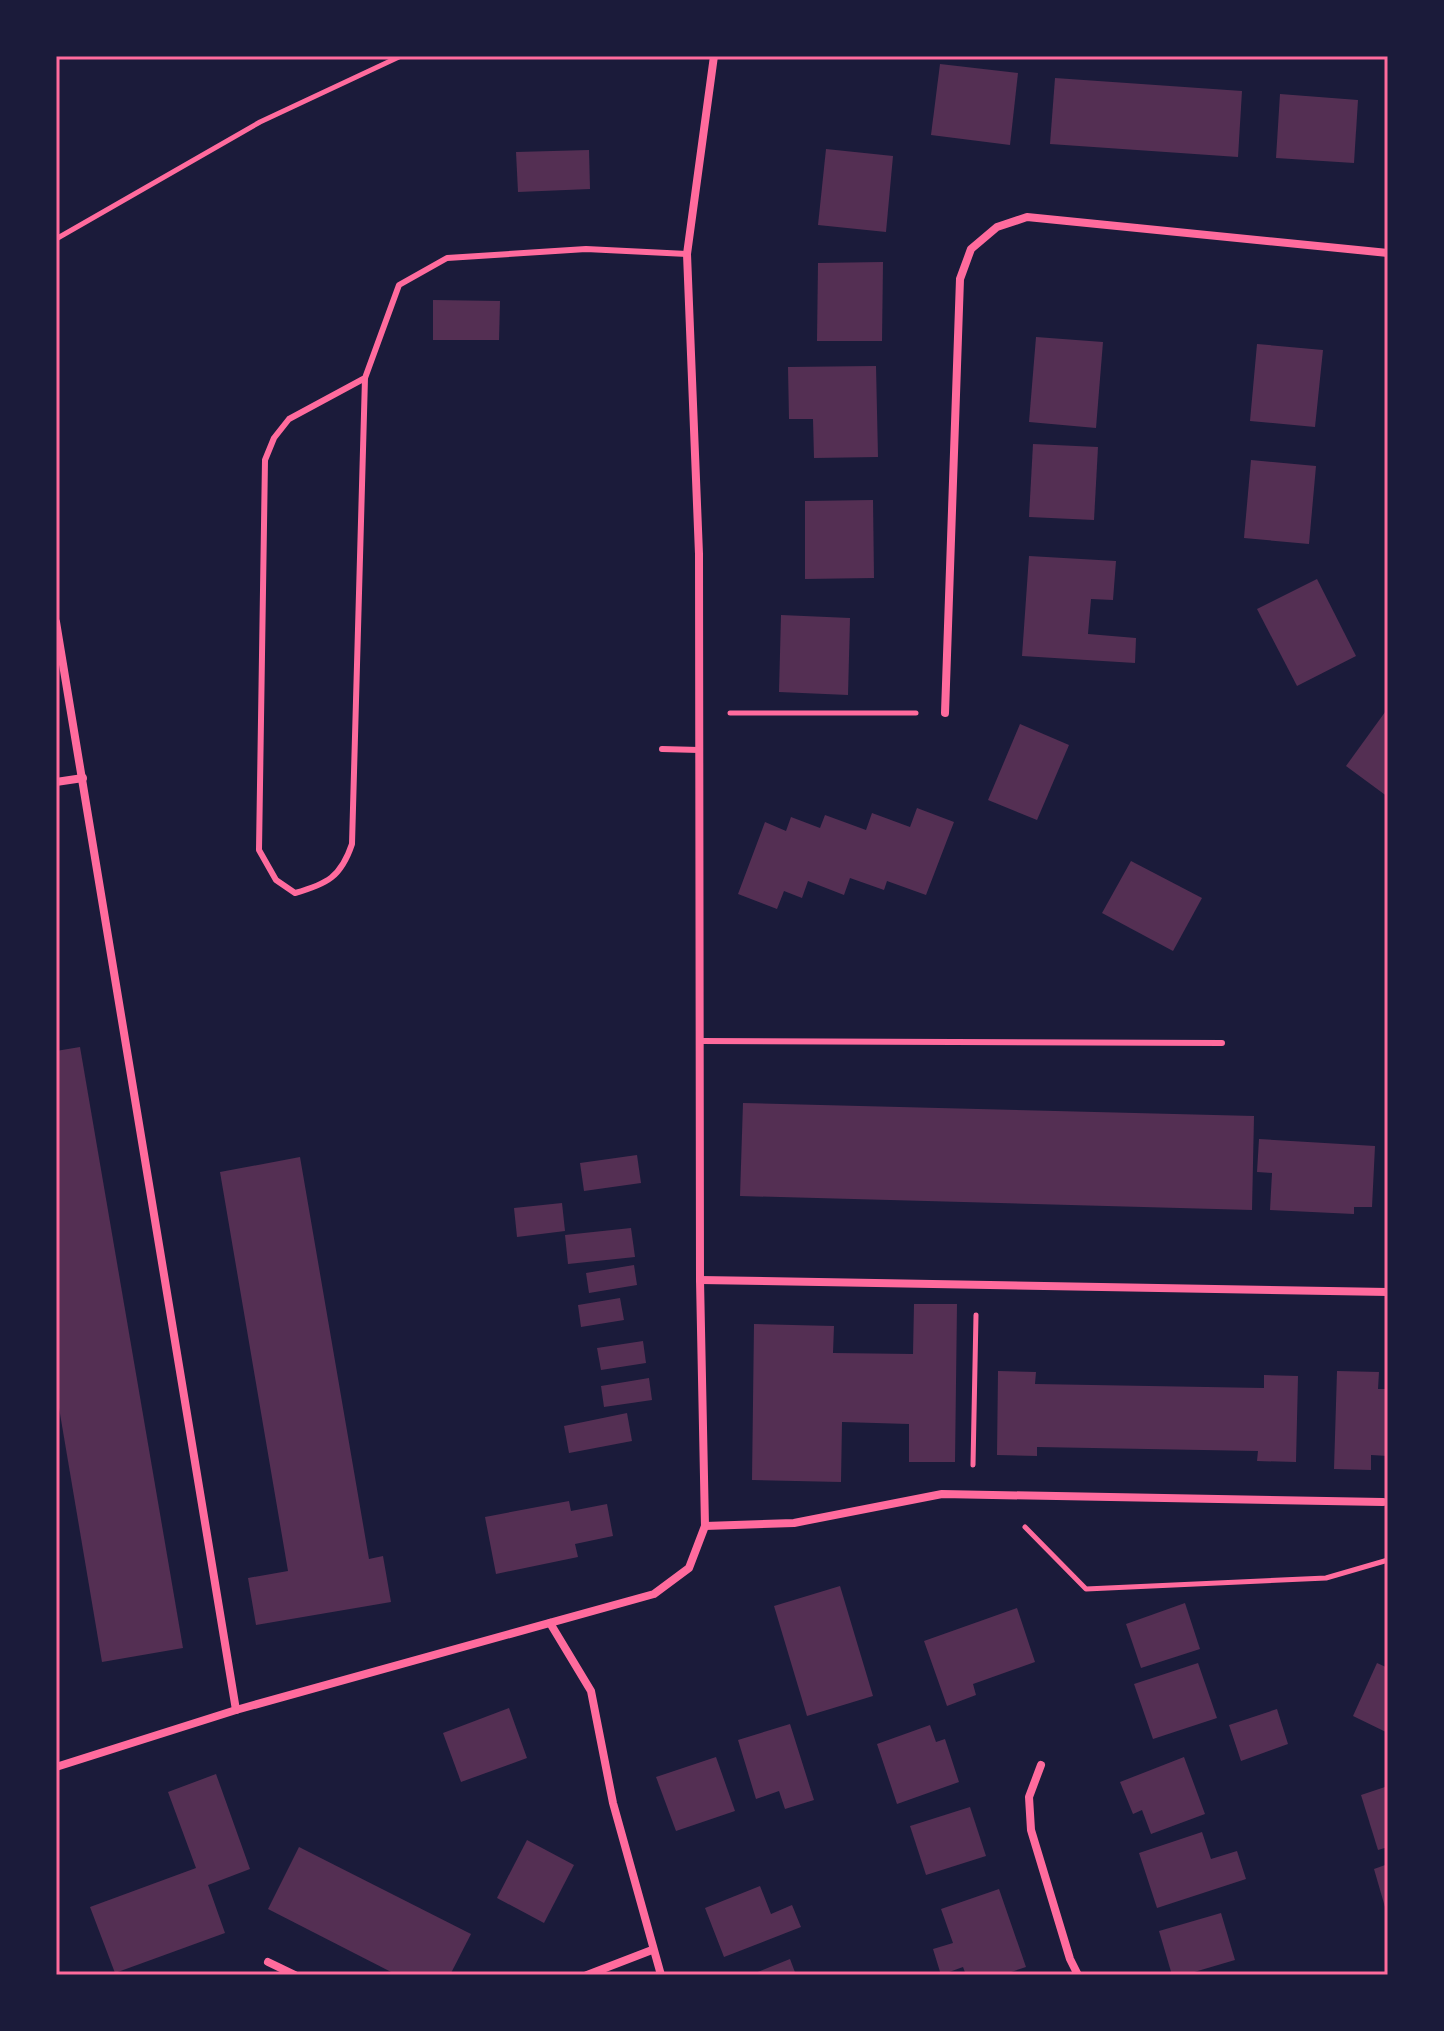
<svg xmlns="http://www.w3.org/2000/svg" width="1444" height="2031" viewBox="0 0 1444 2031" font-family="Arial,sans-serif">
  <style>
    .building { fill: #542f53 }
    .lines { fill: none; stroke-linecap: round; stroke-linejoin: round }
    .path { stroke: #ff6b9d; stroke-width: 5 }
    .service { stroke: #ff6b9d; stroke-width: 6 }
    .minor { stroke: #ff6b9d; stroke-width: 8 }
    .neatline { fill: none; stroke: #ff6b9d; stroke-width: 3 }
  </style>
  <rect width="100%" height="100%" fill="#1b1b3a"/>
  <!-- building -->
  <g class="building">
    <polygon points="940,64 1018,73 1010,145 931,135"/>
    <polygon points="1055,78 1242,91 1238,157 1050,144"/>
    <polygon points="1280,94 1358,100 1354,163 1276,158"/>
    <polygon points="826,149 893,156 886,232 818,225"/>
    <polygon points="589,150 590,189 518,192 516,152"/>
    <polygon points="883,262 882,341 817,341 818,263"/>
    <polygon points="433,300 500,301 499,340 433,340"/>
    <polygon points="1036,337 1103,342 1096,428 1029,422"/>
    <polygon points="1257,344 1323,350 1315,427 1250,421"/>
    <polygon points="876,366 878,457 814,458 813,419 789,419 788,367"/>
    <polygon points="1033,444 1098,447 1094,520 1029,517"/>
    <polygon points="1251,460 1316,466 1309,544 1244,538"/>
    <polygon points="873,500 874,578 805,579 805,501"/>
    <polygon points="1029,556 1116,561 1113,600 1091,599 1088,634 1136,638 1135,663 1022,656"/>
    <polygon points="1317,579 1356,656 1297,686 1257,609"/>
    <polygon points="781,615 850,618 848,695 779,692"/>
    <polygon points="1388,708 1388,797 1346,766"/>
    <polygon points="1020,724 1069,745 1037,820 988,800"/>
    <polygon points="917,808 954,822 926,895 887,881 884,890 850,878 844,895 808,881 802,898 784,891 777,909 738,894 765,822 786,831 791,817 820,828 825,815 866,830 872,813 910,827"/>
    <polygon points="1131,861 1202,898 1173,951 1102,913"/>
    <polygon points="80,1047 183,1648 102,1662 56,1390 56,1051"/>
    <polygon points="743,1103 1254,1116 1252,1210 740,1196"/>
    <polygon points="1259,1139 1375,1146 1372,1207 1354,1207 1354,1214 1270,1210 1272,1173 1257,1172"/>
    <polygon points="637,1155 641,1183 584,1191 580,1163"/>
    <polygon points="300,1157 369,1559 383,1556 391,1602 256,1625 248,1578 288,1571 220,1172"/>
    <polygon points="562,1203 565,1231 517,1237 514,1208"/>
    <polygon points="631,1228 635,1257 568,1264 565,1235"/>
    <polygon points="634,1265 637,1285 589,1293 586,1273"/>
    <polygon points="620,1298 624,1320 581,1327 578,1305"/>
    <polygon points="914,1304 957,1304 955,1462 909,1462 909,1424 842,1422 841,1482 752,1480 754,1324 834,1326 833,1353 913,1354"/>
    <polygon points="643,1341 646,1363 601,1370 597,1348"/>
    <polygon points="998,1371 1036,1372 1035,1384 1264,1388 1264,1375 1298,1376 1296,1462 1257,1461 1258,1451 1037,1447 1037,1456 997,1455"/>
    <polygon points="1337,1371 1379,1372 1378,1389 1388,1389 1388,1456 1371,1455 1371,1470 1334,1469"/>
    <polygon points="649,1378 652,1400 604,1407 601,1386"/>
    <polygon points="627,1413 632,1441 569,1453 564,1426"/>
    <polygon points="569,1501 571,1511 607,1504 613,1536 575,1544 578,1557 496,1574 485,1517"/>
    <polygon points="840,1586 873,1696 807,1716 774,1606"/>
    <polygon points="1185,1603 1200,1649 1141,1668 1126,1624"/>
    <polygon points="1017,1608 1035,1662 973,1684 976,1695 947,1706 924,1641"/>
    <polygon points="1198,1663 1217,1718 1153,1739 1134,1684"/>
    <polygon points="1377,1663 1388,1668 1388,1733 1353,1716"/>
    <polygon points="509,1708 527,1758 461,1782 443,1733"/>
    <polygon points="1277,1709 1288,1744 1241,1761 1229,1725"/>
    <polygon points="790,1724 814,1800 785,1809 779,1791 756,1799 738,1740"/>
    <polygon points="930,1725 936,1742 945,1739 959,1782 897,1804 877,1744"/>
    <polygon points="716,1757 735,1811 676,1831 656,1777"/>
    <polygon points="1184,1757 1205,1814 1151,1834 1142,1810 1133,1814 1120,1782"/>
    <polygon points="216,1774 250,1869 208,1885 225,1933 115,1973 90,1907 196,1868 168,1792"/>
    <polygon points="1388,1786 1388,1847 1378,1850 1361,1795"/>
    <polygon points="970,1807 986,1856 926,1875 910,1826"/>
    <polygon points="1202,1832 1211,1859 1237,1851 1246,1879 1157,1908 1139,1853"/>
    <polygon points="527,1840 574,1865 544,1923 497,1898"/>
    <polygon points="299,1847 471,1934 450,1975 397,1975 268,1909"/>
    <polygon points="1388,1864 1388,1914 1387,1914 1374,1869"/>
    <polygon points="760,1886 771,1914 792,1905 801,1927 724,1957 705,1908"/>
    <polygon points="999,1889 1026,1967 1002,1975 966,1975 963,1967 941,1975 933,1949 953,1943 941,1909"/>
    <polygon points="1221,1913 1235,1960 1184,1975 1172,1975 1159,1931"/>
    <polygon points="790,1959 796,1975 750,1975"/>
  </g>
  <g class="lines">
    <!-- path -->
    <g class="path">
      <polyline points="56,239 260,122 401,56"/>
      <polyline points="730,713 916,713"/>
      <polyline points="973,1465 976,1315"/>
      <polyline points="1025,1527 1086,1589 1326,1578 1388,1560"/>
    </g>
    <!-- service -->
    <g class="service">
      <path d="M 365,378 L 289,419 L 274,438 L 265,460 L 259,850 L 276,880 L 295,893 C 327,884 341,877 352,844 L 365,378 L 399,285 L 447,258 L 586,249 L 687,254"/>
      <polyline points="662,749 699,750"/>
      <polyline points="700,1041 1222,1043"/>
    </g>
    <!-- minor -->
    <g class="minor">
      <polyline points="56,622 236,1710"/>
      <polyline points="945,713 960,279 971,249 997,227 1027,217 1388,253"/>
      <polyline points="56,782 83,778"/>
      <polyline points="700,1280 1388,1292"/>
      <polyline points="705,1526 794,1523 942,1494 1383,1502"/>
      <polyline points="550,1623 591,1691 613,1803 661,1975"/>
      <polyline points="1041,1765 1029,1797 1031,1830 1070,1959 1078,1975"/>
      <polyline points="56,1767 236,1710 654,1594 689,1568 705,1526 700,1280 699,554 687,254 714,56"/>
      <polyline points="268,1962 295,1975"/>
      <polyline points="587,1975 652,1950"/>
    </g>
  </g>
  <!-- border -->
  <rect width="1444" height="2031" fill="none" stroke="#1b1b3a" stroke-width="116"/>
  <rect x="58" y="58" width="1328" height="1915" class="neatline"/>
</svg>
